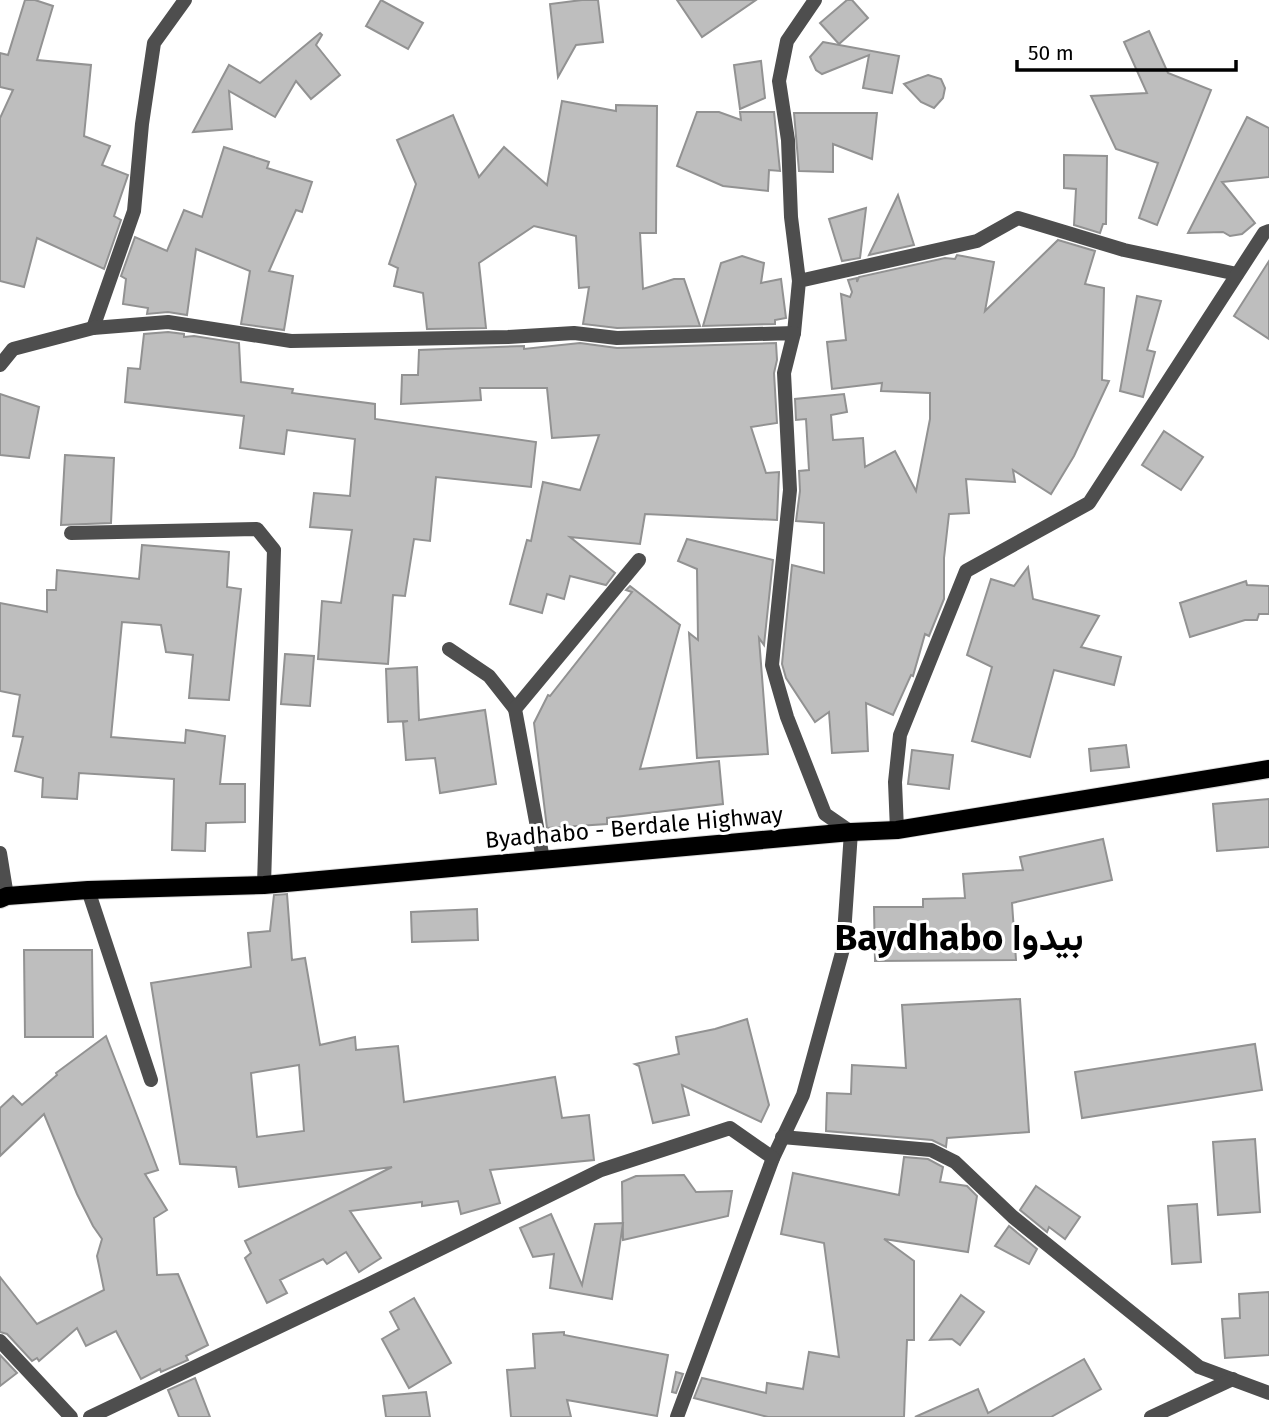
<svg xmlns="http://www.w3.org/2000/svg" width="1269" height="1417" viewBox="0 0 1269 1417" font-family="'Fira Sans',Vazirmatn,sans-serif">
  <style>
    .building { fill: #bebebe; stroke: #929292; stroke-width: 2; fill-rule: evenodd }
    .lines { fill: none; stroke-linecap: round; stroke-linejoin: round }
    .primary-casing { stroke: #dbdbdb; stroke-width: 20 }
    .minor { stroke: #4e4e4e; stroke-width: 14 }
    .primary { stroke: #000; stroke-width: 18 }
    .labels { text-anchor: middle; dominant-baseline: central; stroke-width: 6; stroke-linejoin: round; paint-order: stroke }
    .street-label { font-size: 23px; fill: #000; stroke: #fff }
    .town-label { font-size: 37px; font-weight: bold; fill: #000; stroke: #fff }
  </style>
  <rect width="100%" height="100%" fill="#fff"/>
  <!-- building -->
  <g class="building">
    <polygon points="25,0 35,0 53,6 37,60 91,65 84,136 110,146 102,165 128,175 114,216 121,220 104,269 37,238 24,287 0,281 0,118 13,90 0,87 0,53 8,55"/>
    <polygon points="381,0 423,23 408,49 366,26"/>
    <polygon points="582,0 598,0 603,42 576,45 558,77 550,4"/>
    <polygon points="677,0 756,0 702,37"/>
    <polygon points="847,0 852,0 868,18 839,44 820,23"/>
    <polygon points="1149,31 1168,73 1211,90 1157,225 1139,218 1158,163 1116,149 1091,96 1147,93 1124,42"/>
    <polygon points="320,33 322,35 316,45 340,75 311,99 296,81 275,117 229,91 232,129 193,132 229,65 260,83"/>
    <polygon points="823,42 899,56 892,93 863,88 869,55 822,74 816,70 810,57"/>
    <polygon points="761,61 765,98 740,109 734,65"/>
    <polygon points="928,75 941,79 945,88 943,98 934,108 921,102 904,84"/>
    <polygon points="562,101 616,111 616,105 657,106 656,233 640,233 643,289 674,279 684,279 700,326 617,328 583,324 589,287 579,288 576,236 534,226 479,263 486,328 427,329 423,293 394,286 398,268 389,264 416,184 397,140 453,115 479,177 504,147 547,185"/>
    <polygon points="697,112 719,112 741,120 740,112 774,112 780,171 769,170 768,191 723,186 677,166"/>
    <polygon points="794,113 877,113 872,159 833,144 833,172 799,171"/>
    <polygon points="1247,117 1269,128 1269,177 1222,182 1255,223 1242,234 1230,236 1223,232 1188,233"/>
    <polygon points="224,147 269,162 267,168 312,182 302,212 296,210 269,271 293,276 284,330 241,324 250,271 196,249 187,315 168,312 147,314 148,308 123,304 126,279 121,276 135,237 167,251 184,210 202,217"/>
    <polygon points="1064,155 1107,156 1106,224 1103,224 1100,233 1074,225 1076,189 1064,188"/>
    <polygon points="898,195 914,245 869,255"/>
    <polygon points="866,208 860,258 842,261 829,219"/>
    <polygon points="1058,240 1095,251 1085,284 1104,288 1102,380 1109,381 1074,456 1051,494 1013,470 1015,482 966,479 969,513 949,514 944,558 944,599 929,636 925,634 913,676 911,675 893,715 866,703 868,751 832,753 829,712 815,722 786,678 782,664 792,565 824,573 824,523 796,521 800,491 799,471 809,470 806,419 796,420 795,399 844,394 847,412 831,415 833,440 863,438 865,467 895,451 916,491 930,419 930,393 881,391 882,383 832,389 827,342 846,340 841,294 850,297 852,292 848,280 857,278 857,282 859,277 945,258 955,259 957,255 994,262 985,311"/>
    <polygon points="742,256 764,263 761,283 781,279 786,318 775,320 775,324 703,326 721,263"/>
    <polygon points="1269,261 1269,339 1234,316"/>
    <polygon points="1137,296 1161,301 1147,350 1155,352 1143,397 1120,391"/>
    <polygon points="168,332 184,334 184,337 194,336 239,343 241,382 293,389 292,393 375,404 375,419 536,442 531,487 436,477 430,541 414,539 405,596 393,595 388,664 318,659 322,601 341,603 352,530 310,527 314,493 350,496 355,439 287,430 284,454 240,448 244,416 125,402 128,368 140,369 144,334"/>
    <polygon points="580,343 617,348 776,343 777,360 774,373 777,423 751,427 766,473 779,472 777,520 645,514 640,544 570,537 615,573 606,585 570,576 564,599 547,594 542,613 510,604 527,540 531,541 543,482 580,490 599,435 552,438 547,388 480,388 481,400 401,404 402,375 418,375 419,350 524,346 524,349"/>
    <polygon points="0,394 39,407 29,458 0,455"/>
    <polygon points="1164,431 1203,457 1181,490 1142,465"/>
    <polygon points="65,455 114,458 111,523 61,525"/>
    <polygon points="687,539 773,560 764,645 759,638 768,754 697,758 689,633 698,640 697,569 678,561"/>
    <polygon points="142,545 229,552 227,587 241,589 229,700 189,698 193,655 166,652 161,625 122,622 111,737 185,743 186,730 225,736 220,784 245,784 245,822 206,823 205,851 172,850 174,779 79,773 77,799 42,797 43,778 15,771 23,737 13,736 20,695 0,691 0,603 47,612 47,590 56,590 57,570 139,579"/>
    <polygon points="1028,567 1033,599 1099,616 1081,647 1121,657 1114,685 1054,670 1030,757 972,741 992,667 967,655 991,579 1014,586"/>
    <polygon points="1246,581 1247,585 1269,586 1269,614 1259,614 1257,620 1245,620 1190,637 1180,603"/>
    <polygon points="630,586 680,625 640,769 719,761 723,804 607,818 607,824 547,828 534,723 548,695 550,696 632,592 626,590"/>
    <polygon points="285,654 314,656 310,706 281,704"/>
    <polygon points="417,667 419,720 485,710 496,784 440,793 435,758 406,760 403,722 408,721 388,722 386,669"/>
    <polygon points="1126,745 1129,767 1091,771 1089,749"/>
    <polygon points="912,750 953,755 949,789 908,784"/>
    <polygon points="1269,799 1269,847 1217,851 1213,804"/>
    <polygon points="1103,839 1112,880 1012,903 1016,960 875,961 874,907 923,907 923,899 965,898 963,874 1023,870 1020,857"/>
    <path d="M 287,894 L 292,960 L 305,958 L 320,1045 L 355,1037 L 356,1050 L 398,1046 L 404,1102 L 555,1077 L 562,1118 L 589,1115 L 594,1160 L 490,1170 L 500,1203 L 461,1214 L 458,1201 L 422,1206 L 422,1202 L 350,1211 L 381,1258 L 359,1272 L 346,1252 L 327,1264 L 323,1259 L 280,1280 L 287,1293 L 267,1303 L 245,1258 L 251,1253 L 245,1241 L 392,1167 L 239,1187 L 236,1167 L 180,1164 L 151,983 L 251,967 L 248,933 L 270,931 L 274,895 ZM 299,1065 L 304,1131 L 257,1137 L 251,1073 Z"/>
    <polygon points="477,909 478,940 412,942 411,912"/>
    <polygon points="24,950 92,950 93,1037 25,1037"/>
    <polygon points="1020,999 1029,1132 947,1138 946,1147 932,1140 826,1131 827,1093 851,1094 852,1065 906,1068 902,1005"/>
    <polygon points="747,1019 769,1105 761,1122 682,1085 689,1115 653,1123 639,1066 635,1064 679,1054 676,1037 715,1029"/>
    <polygon points="106,1036 158,1170 145,1174 167,1210 154,1218 157,1275 178,1274 208,1345 186,1356 188,1360 161,1372 160,1369 141,1379 116,1331 86,1346 77,1328 39,1361 37,1358 32,1361 7,1334 0,1332 0,1277 37,1324 104,1290 97,1256 102,1239 93,1226 77,1194 44,1114 0,1156 0,1108 13,1096 22,1105 57,1075 56,1073"/>
    <polygon points="1255,1044 1262,1090 1082,1118 1075,1072"/>
    <polygon points="1255,1139 1260,1212 1218,1215 1213,1142"/>
    <polygon points="904,1157 928,1159 943,1167 940,1182 967,1186 977,1196 968,1252 884,1239 914,1261 914,1340 907,1340 904,1417 768,1417 694,1398 702,1378 766,1393 767,1383 803,1389 809,1352 839,1357 824,1243 781,1234 793,1173 899,1195"/>
    <polygon points="684,1175 696,1192 732,1191 728,1216 623,1240 622,1182 636,1176"/>
    <polygon points="1036,1186 1080,1217 1065,1239 1049,1227 1047,1232 1020,1210"/>
    <polygon points="1197,1204 1201,1262 1172,1264 1168,1206"/>
    <polygon points="551,1214 582,1285 595,1224 623,1223 612,1299 550,1288 554,1254 533,1257 520,1228"/>
    <polygon points="1009,1226 1037,1249 1029,1264 995,1246"/>
    <polygon points="1269,1292 1269,1355 1225,1358 1222,1319 1240,1318 1239,1294"/>
    <polygon points="961,1295 984,1312 960,1345 952,1339 930,1340"/>
    <polygon points="414,1298 451,1363 409,1388 382,1339 399,1329 390,1312"/>
    <polygon points="564,1332 564,1335 668,1355 657,1416 567,1400 571,1417 511,1417 507,1370 535,1368 533,1334"/>
    <polygon points="0,1355 17,1373 0,1386"/>
    <polygon points="1084,1359 1101,1389 1051,1417 915,1417 978,1389 988,1413"/>
    <polygon points="676,1372 683,1374 676,1393 672,1392"/>
    <polygon points="195,1378 210,1417 179,1417 168,1390"/>
    <polygon points="426,1392 430,1417 386,1417 383,1396"/>
  </g>
  <g class="lines">
    <!-- primary casing -->
    <g class="primary-casing">
      <polyline id="primary" points="0,899 7,896 88,890 264,885 851,832 897,830 1269,769"/>
    </g>
    <!-- minor -->
    <g class="minor">
      <polyline points="799,281 791,217 788,140 779,81 787,41 815,0"/>
      <polyline points="93,328 134,211 142,124 154,43 185,0"/>
      <polyline points="794,333 799,281 977,241 1018,218 1124,250 1237,274"/>
      <polyline points="0,365 13,349 93,328 168,322 291,341 508,337 574,333 617,338 794,333 784,373 790,490 772,665 787,717 825,814 851,832 843,949 803,1095 773,1158 677,1417"/>
      <polyline points="71,533 257,529 274,550 264,885"/>
      <polyline points="449,649 489,676 515,709"/>
      <polyline points="897,830 895,782 900,735 966,571 1089,503 1264,233 1269,231"/>
      <polyline points="0,853 7,896"/>
      <polyline points="543,859 515,709 639,560"/>
      <polyline points="88,890 151,1080"/>
      <polyline points="782,1137 931,1150 955,1162 1013,1217 1199,1367 1269,1393"/>
      <polyline points="0,1341 71,1417"/>
      <polyline points="90,1417 369,1284 601,1170 730,1128 773,1158"/>
      <polyline points="1151,1417 1233,1379"/>
    </g>
    <!-- primary -->
    <use href="#primary" class="primary"/>
  </g>
  <g class="labels">
    <!-- street labels -->
    <g class="street-label">
      <text transform="translate(634 827) rotate(-5)">Byadhabo - Berdale Highway</text>
    </g>
    <!-- town labels -->
    <g class="town-label">
      <text x="959" y="937">Baydhabo بيدوا</text>
    </g>
  </g>
  <!-- scale -->
  <path d="M1017 60v10h219v-10" fill="none" stroke="#000000" stroke-width="3.5"/>
  <text x="1028" y="60" font-size="21" fill="#000000" stroke="#ffffff" stroke-width="5" paint-order="stroke">50 m</text>
</svg>
